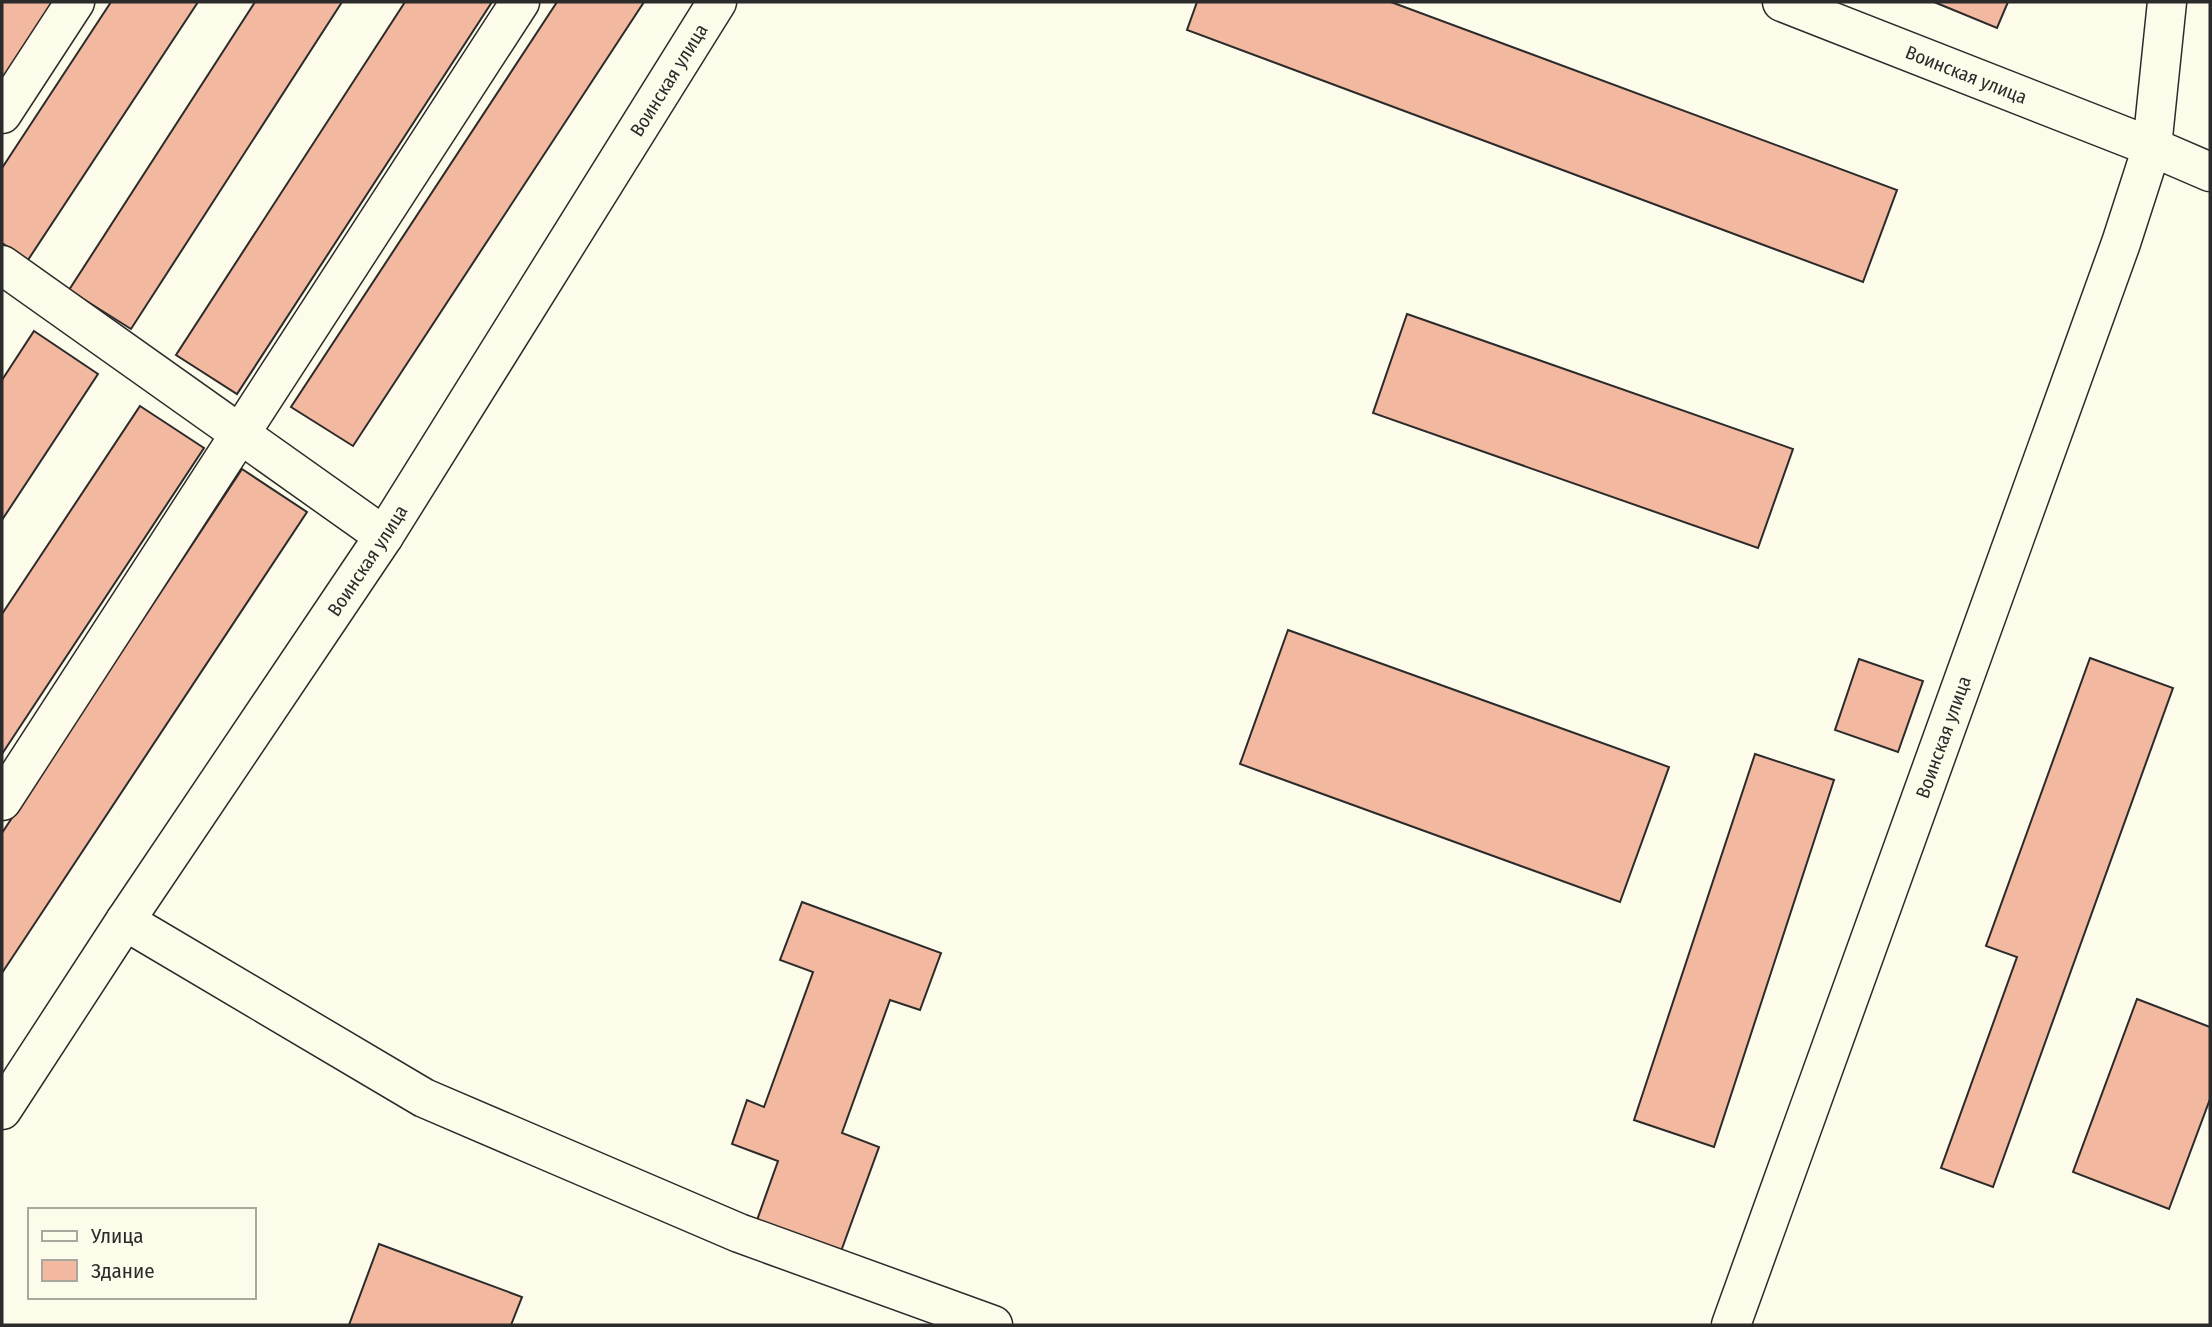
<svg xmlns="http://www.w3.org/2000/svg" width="2212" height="1327" viewBox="0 0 2212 1327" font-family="'Fira Sans Condensed',sans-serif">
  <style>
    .building { fill: #f2b8a0; stroke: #2b2b2b; stroke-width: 2 }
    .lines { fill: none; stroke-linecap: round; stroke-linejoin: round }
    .minor-casing { stroke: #2b2b2b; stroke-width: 41 }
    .minor { stroke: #fdfbea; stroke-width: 38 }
    .labels { text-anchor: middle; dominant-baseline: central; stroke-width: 5; stroke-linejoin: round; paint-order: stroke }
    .street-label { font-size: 19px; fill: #2b2b2b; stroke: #fdfbea }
  </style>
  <rect width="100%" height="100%" fill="#fdfbea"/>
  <!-- building -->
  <g class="building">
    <polygon points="2,2 53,2 2,79"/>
    <polygon points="111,2 198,2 28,260 2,243 2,168"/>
    <polygon points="255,2 342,2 131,329 69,290"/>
    <polygon points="405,2 492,2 237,394 176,355"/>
    <polygon points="557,2 644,2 353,446 291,407"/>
    <polygon points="1197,2 1391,2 1897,190 1863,282 1187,30"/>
    <polygon points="1934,2 2008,2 1997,28"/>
    <polygon points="1407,314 1793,449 1758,548 1373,413"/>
    <polygon points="34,331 98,374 2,520 2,380"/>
    <polygon points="140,406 204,448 2,754 2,614"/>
    <polygon points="242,469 307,512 2,973 2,833"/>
    <polygon points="1288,630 1669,767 1620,902 1240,764"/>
    <polygon points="2090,658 2173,688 1993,1187 1941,1168 2017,957 1986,946"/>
    <polygon points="1859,659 1923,681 1898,752 1835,730"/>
    <polygon points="1755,754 1834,780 1714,1147 1634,1120"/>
    <polygon points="802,902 941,953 920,1010 890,1000 842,1133 879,1147 840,1254 756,1223 778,1161 732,1144 747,1100 764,1107 813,972 780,960"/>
    <polygon points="2137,999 2210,1027 2210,1099 2169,1209 2073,1172"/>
    <polygon points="379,1244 522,1297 511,1325 349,1325"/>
  </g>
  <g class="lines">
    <!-- minor casing -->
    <g class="minor-casing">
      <g id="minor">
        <path id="s1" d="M 1782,2 L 2152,147 L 2210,172"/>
        <polyline points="2,114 75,2"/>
        <polyline points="2,265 384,536"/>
        <polyline points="2,801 520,2"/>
        <polyline points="125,921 424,1098 739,1233 993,1325"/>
        <path id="s2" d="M 2,1110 L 125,921 L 384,536 L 717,2"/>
        <path id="s3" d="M 1731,1325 L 2121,243 L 2152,147 L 2167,2"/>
      </g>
    </g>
    <!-- minor -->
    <use href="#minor" class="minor"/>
  </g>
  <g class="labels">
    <!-- street labels -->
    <g class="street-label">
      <text stroke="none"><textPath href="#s1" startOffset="198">Воинская улица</textPath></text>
      <text stroke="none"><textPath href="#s2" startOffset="1227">Воинская улица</textPath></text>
      <text stroke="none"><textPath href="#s2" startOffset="660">Воинская улица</textPath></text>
      <text stroke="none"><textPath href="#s3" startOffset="625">Воинская улица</textPath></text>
    </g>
  </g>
  <!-- border -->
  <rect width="2212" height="1327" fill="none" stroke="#2b2b2b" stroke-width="7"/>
  <!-- legend -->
  <rect x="28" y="1208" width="228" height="91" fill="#fdfbea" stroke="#a9a89e" stroke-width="2"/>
  <rect x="42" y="1231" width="35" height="10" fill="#fdfbea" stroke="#a9a89e" stroke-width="2"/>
  <text x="91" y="1243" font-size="21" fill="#2b2b2b">Улица</text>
  <rect x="42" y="1260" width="35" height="21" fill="#f2b8a0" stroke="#a9a89e" stroke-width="2"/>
  <text x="91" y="1278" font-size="21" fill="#2b2b2b">Здание</text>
</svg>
